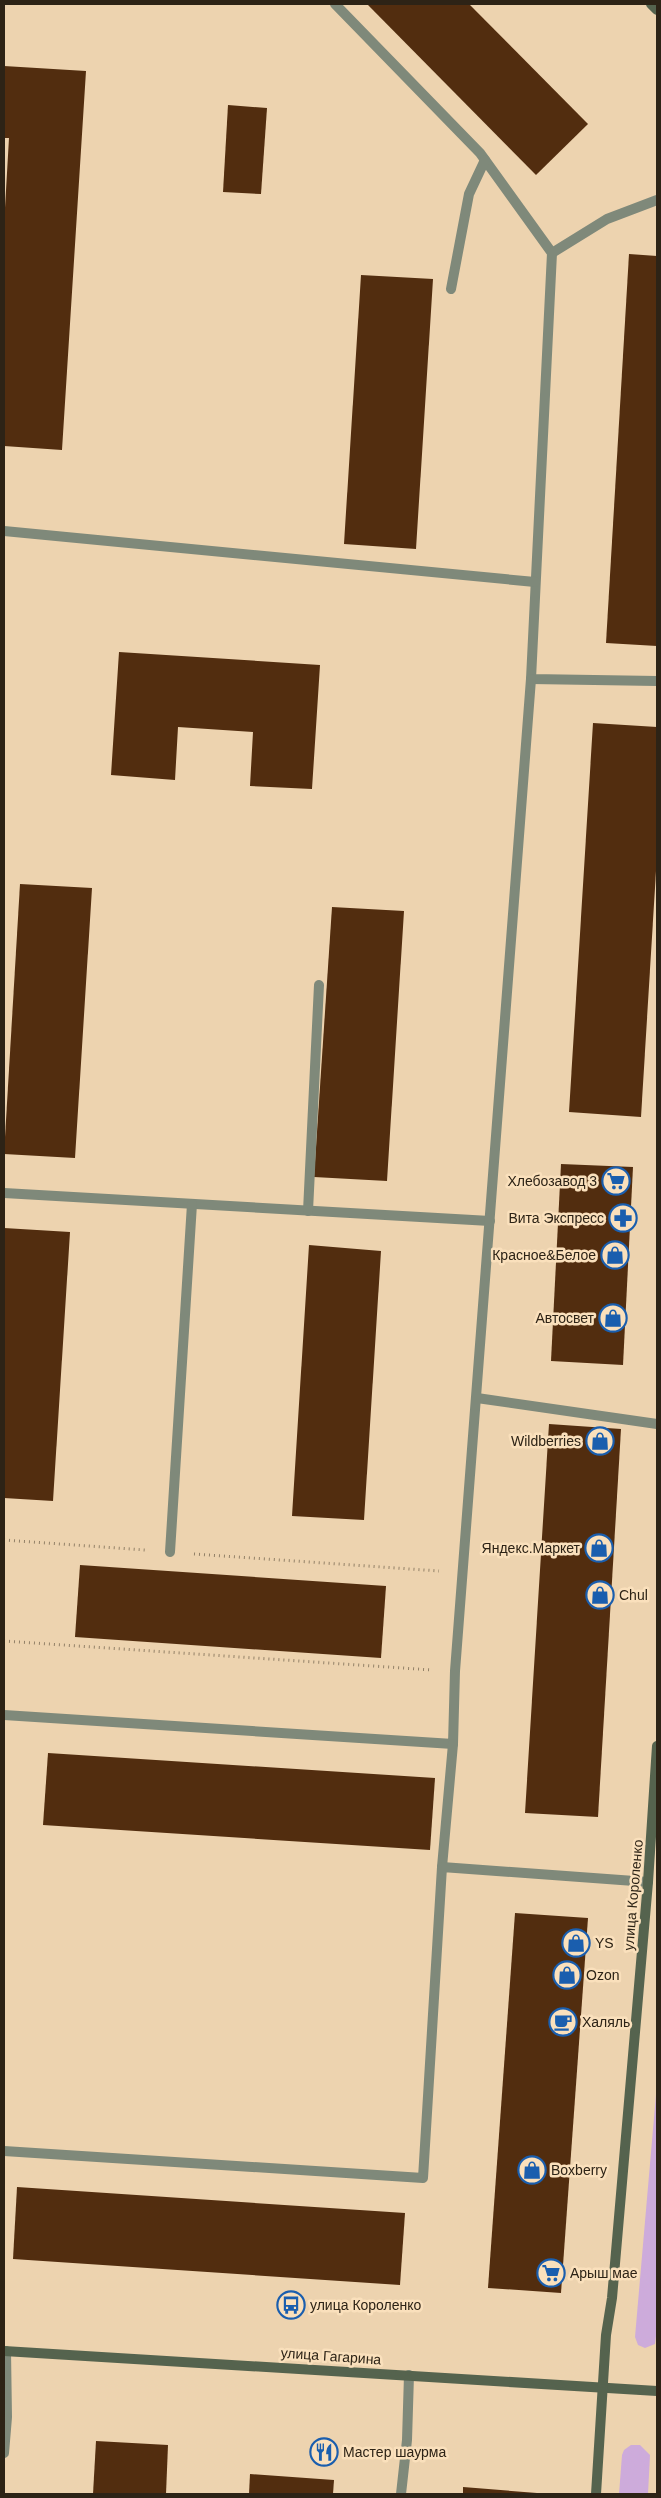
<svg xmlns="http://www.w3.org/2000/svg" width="661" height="2498" viewBox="0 0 661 2498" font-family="Helvetica,sans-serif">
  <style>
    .green { fill: #cdabdb }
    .building { fill: #522d0f }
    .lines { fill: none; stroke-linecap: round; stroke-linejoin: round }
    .path { stroke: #928067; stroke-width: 3; stroke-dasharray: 1 4; stroke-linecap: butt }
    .lane { stroke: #7f897a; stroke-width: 10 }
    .secondary { stroke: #55634e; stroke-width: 10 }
    .labels { text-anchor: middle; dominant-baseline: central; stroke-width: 5; stroke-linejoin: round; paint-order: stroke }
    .poi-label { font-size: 14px; fill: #2d2316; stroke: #fae0bc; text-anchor: start }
    .street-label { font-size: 14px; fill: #2d2316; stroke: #fae0bc }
  </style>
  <rect width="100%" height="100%" fill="#edd3af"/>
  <!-- green -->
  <g class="green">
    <polygon points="657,2083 657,2328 655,2344 645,2348 638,2345 635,2337"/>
    <polygon points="631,2445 640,2445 650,2455 648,2494 619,2494 622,2455 624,2450"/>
  </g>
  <!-- building -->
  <g class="building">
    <polygon points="367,4 469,4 588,124 536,175"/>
    <polygon points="4,66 86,71 62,450 4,446 4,225 9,138 4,138"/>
    <polygon points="228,105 267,108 261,194 223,192"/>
    <polygon points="629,254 657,256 657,646 606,643"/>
    <polygon points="361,275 433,279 416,549 344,544"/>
    <polygon points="119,652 320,665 312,789 250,786 253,732 178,727 175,780 111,775"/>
    <polygon points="593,723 657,727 657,855 641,1117 569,1112"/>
    <polygon points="20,884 92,888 75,1158 4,1154"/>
    <polygon points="332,907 404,911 387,1181 314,1177"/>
    <polygon points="561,1164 633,1167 623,1365 551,1361"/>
    <polygon points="4,1228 70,1232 53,1501 4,1498"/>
    <polygon points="309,1245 381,1251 364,1520 292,1516"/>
    <polygon points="549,1424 621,1429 598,1817 525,1813"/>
    <polygon points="80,1565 386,1586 381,1658 75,1637"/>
    <polygon points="48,1753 435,1778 430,1850 43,1825"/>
    <polygon points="515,1913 588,1918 561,2293 488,2288"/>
    <polygon points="17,2187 405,2213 400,2285 13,2259"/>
    <polygon points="96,2441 168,2445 166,2494 93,2494"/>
    <polygon points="250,2474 334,2480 333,2494 249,2494"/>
    <polygon points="463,2487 537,2493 537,2494 463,2494"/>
  </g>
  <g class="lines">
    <!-- path -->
    <g class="path">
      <polyline points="4,1540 145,1550"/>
      <polyline points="194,1554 439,1571"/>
      <polyline points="4,1641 432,1670"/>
    </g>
    <!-- lane -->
    <g class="lane">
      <polyline points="335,4 480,153 552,253 531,679 657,681"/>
      <polyline points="552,253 607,219 657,200"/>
      <polyline points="451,289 469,194 485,160"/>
      <polyline points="4,531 535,582"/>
      <polyline points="4,1193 490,1221"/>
      <polyline points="308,1211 319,985"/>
      <polyline points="477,1398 657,1424"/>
      <polyline points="170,1552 192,1204"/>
      <polyline points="4,1715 453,1744 455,1671 531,679"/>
      <polyline points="442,1867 453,1744"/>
      <polyline points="4,2151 423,2178 442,1867 648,1882"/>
      <polyline points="4,2453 7,2417 6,2351"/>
      <polyline points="401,2494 407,2440 409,2375"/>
    </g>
    <!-- secondary -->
    <g class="secondary">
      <polyline points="651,4 657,10"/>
      <polyline points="4,2351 657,2391"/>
      <polyline points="596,2494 606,2335 612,2298 648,1882 657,1746"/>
    </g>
  </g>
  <!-- icons -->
  <defs>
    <g id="supermarket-ring" transform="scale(1.4375)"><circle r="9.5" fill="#fae0bc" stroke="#1a5eae" stroke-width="1.5"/><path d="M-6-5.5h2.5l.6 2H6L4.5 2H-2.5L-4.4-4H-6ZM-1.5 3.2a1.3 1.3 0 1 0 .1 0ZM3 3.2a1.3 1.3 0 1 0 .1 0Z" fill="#1a5eae"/></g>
    <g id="pharmacy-ring" transform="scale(1.4375)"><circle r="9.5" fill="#fae0bc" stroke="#1a5eae" stroke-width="1.5"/><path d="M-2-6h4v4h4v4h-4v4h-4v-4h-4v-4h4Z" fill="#1a5eae"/></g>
    <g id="shop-ring" transform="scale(1.4375)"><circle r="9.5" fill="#fae0bc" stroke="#1a5eae" stroke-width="1.5"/><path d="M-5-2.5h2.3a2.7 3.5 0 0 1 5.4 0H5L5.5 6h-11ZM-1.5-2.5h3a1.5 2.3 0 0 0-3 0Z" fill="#1a5eae"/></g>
    <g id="cafe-ring" transform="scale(1.4375)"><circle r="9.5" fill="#fae0bc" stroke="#1a5eae" stroke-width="1.5"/><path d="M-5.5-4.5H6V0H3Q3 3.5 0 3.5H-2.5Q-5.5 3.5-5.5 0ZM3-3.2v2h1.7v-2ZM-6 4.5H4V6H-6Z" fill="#1a5eae"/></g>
    <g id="bus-ring" transform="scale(1.4375)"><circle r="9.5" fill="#fae0bc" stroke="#1a5eae" stroke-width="1.5"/><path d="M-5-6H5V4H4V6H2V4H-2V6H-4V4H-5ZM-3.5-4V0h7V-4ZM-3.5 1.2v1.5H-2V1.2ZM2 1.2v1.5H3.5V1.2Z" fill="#1a5eae"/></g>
    <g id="restaurant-ring" transform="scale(1.4375)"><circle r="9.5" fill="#fae0bc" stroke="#1a5eae" stroke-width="1.5"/><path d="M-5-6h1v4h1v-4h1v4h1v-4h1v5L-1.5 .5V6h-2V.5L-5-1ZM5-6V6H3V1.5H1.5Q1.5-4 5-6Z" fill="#1a5eae"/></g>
  </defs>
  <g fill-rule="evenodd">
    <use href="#supermarket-ring" x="616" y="1181"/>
    <use href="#pharmacy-ring" x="623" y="1218"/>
    <use href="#shop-ring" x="615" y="1255"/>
    <use href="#shop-ring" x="613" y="1318"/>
    <use href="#shop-ring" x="600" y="1441"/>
    <use href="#shop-ring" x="599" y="1548"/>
    <use href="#shop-ring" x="600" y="1595"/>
    <use href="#shop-ring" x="576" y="1943"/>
    <use href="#shop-ring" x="567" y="1975"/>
    <use href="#cafe-ring" x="563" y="2022"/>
    <use href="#shop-ring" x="532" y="2170"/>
    <use href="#supermarket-ring" x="551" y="2273"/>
    <use href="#bus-ring" x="291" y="2305"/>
    <use href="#restaurant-ring" x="324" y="2452"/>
  </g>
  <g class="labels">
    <!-- poi labels -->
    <g class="poi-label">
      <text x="597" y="1181" text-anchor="end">Хлебозавод 3</text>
      <text x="604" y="1218" text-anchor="end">Вита Экспресс</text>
      <text x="596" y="1255" text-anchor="end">Красное&amp;Белое</text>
      <text x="594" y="1318" text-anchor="end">Автосвет</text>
      <text x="581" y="1441" text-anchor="end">Wildberries</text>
      <text x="580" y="1548" text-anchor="end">Яндекс.Маркет</text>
      <text x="619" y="1595">Chul</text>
      <text x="595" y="1943">YS</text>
      <text x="586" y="1975">Ozon</text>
      <text x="582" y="2022">Халяль</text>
      <text x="551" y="2170">Boxberry</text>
      <text x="570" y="2273">Арыш мае</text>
      <text x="310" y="2305">улица Короленко</text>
      <text x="343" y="2452">Мастер шаурма</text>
    </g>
    <!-- street labels -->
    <g class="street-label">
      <text transform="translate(633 1895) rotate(-85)">улица Короленко</text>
      <text transform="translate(331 2356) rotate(4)">улица Гагарина</text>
    </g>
  </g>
  <!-- border -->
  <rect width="661" height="2498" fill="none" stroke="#2d2316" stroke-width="10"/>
</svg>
